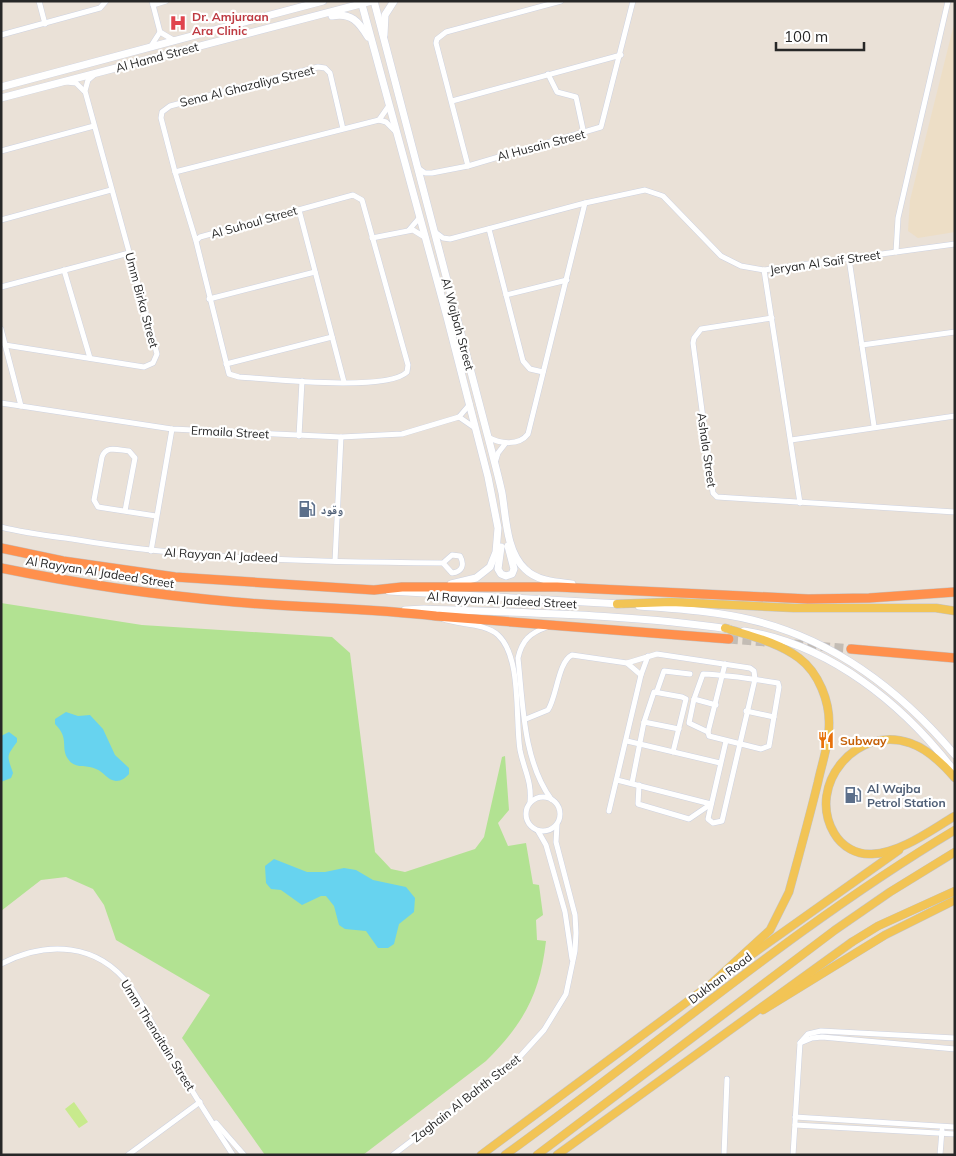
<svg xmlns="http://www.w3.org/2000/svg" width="956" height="1156" viewBox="0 0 956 1156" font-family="Mulish,'Noto Naskh Arabic',sans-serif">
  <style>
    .education { fill: #eddec6 }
    .green { fill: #b2e292 }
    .pitch { fill: #c8ea8d }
    .water { fill: #67d3ef }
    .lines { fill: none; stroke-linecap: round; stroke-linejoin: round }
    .highway-tunnel { stroke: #c3bcb4; stroke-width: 9; stroke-dasharray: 9 4.5; stroke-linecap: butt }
    .street-casing { stroke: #cdd2e1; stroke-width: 6 }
    .secondary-casing { stroke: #cdd2e1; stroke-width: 8 }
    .primary-casing { stroke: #c3c3c3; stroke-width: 9 }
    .highway-casing { stroke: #c3c3c3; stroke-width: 10 }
    .street { stroke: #fff; stroke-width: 5 }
    .secondary { stroke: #fff; stroke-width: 7 }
    .primary { stroke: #f2c455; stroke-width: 8 }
    .highway { stroke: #ff904d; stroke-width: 9 }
    .primary-bridge-casing { stroke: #c3c3c3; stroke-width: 9; stroke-linecap: butt }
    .primary-bridge { stroke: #f2c455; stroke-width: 8 }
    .labels { text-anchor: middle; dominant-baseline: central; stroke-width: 4.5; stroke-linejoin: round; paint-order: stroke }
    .health-label { font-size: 12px; font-weight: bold; fill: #be3a42; stroke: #fff; text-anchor: start }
    .street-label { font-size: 12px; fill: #272727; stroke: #fff }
    .service-label { font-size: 12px; font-weight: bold; fill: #4e5e75; stroke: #fff; text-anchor: start }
    .food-label { font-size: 12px; font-weight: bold; fill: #c56008; stroke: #fff; text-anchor: start }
  </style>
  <rect width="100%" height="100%" fill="#eae1d7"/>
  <!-- education -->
  <polygon class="education" points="955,20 955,232 918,238 908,231 910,200"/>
  <!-- green -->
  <path class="green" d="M 1,603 L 142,625 L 332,637 L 350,653 L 375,852 L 391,869 L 405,872 L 475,849 L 484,837 L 502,757 L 505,756 L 509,810 L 498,823 L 508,846 L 526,843 L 533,884 L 539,885 L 543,915 L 536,920 L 537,940 L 546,941 C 540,994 524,1023 486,1061 L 363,1155 L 265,1155 L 182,1038 L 210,995 L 116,940 L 104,905 L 93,889 L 66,877 L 41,880 L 1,911 Z"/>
  <!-- pitch -->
  <polygon class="pitch" points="74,1102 88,1122 79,1128 65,1109"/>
  <!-- water -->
  <g class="water">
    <path d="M 66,712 L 78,716 L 90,715 L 103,729 L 115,755 L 129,768 L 129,774 C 125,778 122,781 116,781 C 107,780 104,772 96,769 C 87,764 75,770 68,759 C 60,747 70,739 55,724 L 55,719 Z"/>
    <path d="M 9,732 L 17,738 L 17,742 C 6,757 7,755 13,773 L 11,778 L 1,782 L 1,736 Z"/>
    <polygon points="274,859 307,872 325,872 344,868 356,870 373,880 406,887 415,898 414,912 399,924 394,944 388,948 378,948 366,931 345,929 339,925 334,906 326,896 321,896 302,905 281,890 271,889 266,883 265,866"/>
  </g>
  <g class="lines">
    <!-- highway-tunnel -->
    <g class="highway-tunnel">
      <polyline points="729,639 766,642"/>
      <polyline points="794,644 851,649"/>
    </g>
    <!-- street casing -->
    <g class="street-casing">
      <g id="street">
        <polyline points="39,1 45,24"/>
        <polyline points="152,1 160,32 175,41"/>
        <polyline points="153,5 166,1"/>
        <polyline points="1,35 100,8 106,1"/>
        <polyline points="151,46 160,32"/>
        <polyline points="548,74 557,92 576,97 584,134"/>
        <polyline points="66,82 76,83 84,91"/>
        <polyline points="452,101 621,55"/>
        <polyline points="379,120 388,107"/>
        <polyline points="343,129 330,73 325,68 318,67 170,106 162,112 161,118 175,172 379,120 386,122 395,131"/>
        <polyline points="1,151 94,126"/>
        <polyline points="468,166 436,43 437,39 446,32 561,1"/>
        <polyline points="418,168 425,173 432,173 468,166 601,127 633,1"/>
        <path d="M 175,172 L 196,241 L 229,374 L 239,377 C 270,379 387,392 407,372 L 408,365 L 362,200 L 353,195 L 200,237 L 196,241"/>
        <polyline points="299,210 344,382"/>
        <polyline points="1,220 111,190"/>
        <polyline points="489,229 523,361 530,369 543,372"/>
        <polyline points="409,230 420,217"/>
        <polyline points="435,232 443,238 450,239 585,203 645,190 663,196 721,256 741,266 764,270 955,244"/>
        <polyline points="372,238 413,230 426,238"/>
        <polyline points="896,252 898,218 948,1"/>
        <polyline points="849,259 874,426"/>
        <polyline points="64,270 90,358"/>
        <polyline points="764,270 800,503"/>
        <polyline points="1,287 129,253"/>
        <polyline points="506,295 567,280"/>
        <polyline points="209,299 315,272"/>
        <polyline points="772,318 701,329 694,338 693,343 713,493 717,497 955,512"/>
        <polyline points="1,329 21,406"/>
        <polyline points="5,345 144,367 153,363 157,354 85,91 88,80 94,75"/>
        <polyline points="862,345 955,332"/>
        <polyline points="226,364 332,337"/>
        <polyline points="1,403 172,429 341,437 402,434 459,417 470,404"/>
        <polyline points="459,417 475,428"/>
        <polyline points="299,436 302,381"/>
        <path d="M 488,437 C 500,444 519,446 528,434 L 585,203"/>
        <polyline points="791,440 955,416"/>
        <polyline points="495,463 498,453 505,444"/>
        <path d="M 125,511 L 135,458 L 129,451 C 118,450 106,445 102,457 L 94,500 L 98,507 L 156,516"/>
        <path d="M 1,527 C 24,533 49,536 72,539 C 194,560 319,562 443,563 L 452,555 L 460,556 C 465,565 462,572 452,573 L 443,563"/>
        <polyline points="151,551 172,429"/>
        <polyline points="335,561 341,437"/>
        <path d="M 443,619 C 460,625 485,623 498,635 C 522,657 515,719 520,750 C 524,770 532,781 530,802"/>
        <path d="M 547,627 C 530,633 522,640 518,658 C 523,704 523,760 551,799"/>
        <polyline points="627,663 657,654 750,668 754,671 755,679 722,821 713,823 708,819 726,741"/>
        <polyline points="657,691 664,671 690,674"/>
        <path d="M 694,699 L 703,674 C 728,675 754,679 778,683 L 779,687 L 769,746 L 761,749 L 709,736 L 708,732 L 725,664"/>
        <polyline points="746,711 774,717"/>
        <path d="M 526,719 L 548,710 C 557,696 558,662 572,655 L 627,663 L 641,675"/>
        <polyline points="644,722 679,729"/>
        <polyline points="708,732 689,723 694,699 716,705"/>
        <polyline points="627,741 720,763"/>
        <polyline points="617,780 711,804"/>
        <polyline points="632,783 644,722 654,692 682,697 686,699 673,752"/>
        <polyline points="639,785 638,804 689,819 711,804"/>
        <circle cx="543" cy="814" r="17"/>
        <polyline points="609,811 641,675 648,656"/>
        <polyline points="538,831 546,845 565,912 572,959"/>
        <path d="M 1,964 C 47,940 98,943 130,986 C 144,1005 154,1029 167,1049 C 188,1085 210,1120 233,1155"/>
        <polyline points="800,1043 812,1038 822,1037 955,1049"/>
        <polyline points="795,1117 955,1127"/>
        <polyline points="216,1123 244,1155"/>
        <polyline points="795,1125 955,1134"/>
        <polyline points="128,1155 200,1102"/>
        <polyline points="393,1155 515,1062 544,1030 566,994 575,951 576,933 575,915 556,842 557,825"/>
        <polyline points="724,1155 727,1079"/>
        <polyline points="793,1155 800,1043 808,1034 821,1031 955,1038"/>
        <polyline points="940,1155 942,1130"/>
      </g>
    </g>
    <!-- secondary casing -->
    <g class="secondary-casing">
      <g id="secondary">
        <polyline points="361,1 447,317 488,477 498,528 496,552 490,567 476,578 451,584"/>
        <path d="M 374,1 L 488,437 C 493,456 498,475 502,493 C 506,517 506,551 525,569 C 537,581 555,582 572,584"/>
        <path d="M 332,16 C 351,12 359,22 368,37"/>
        <polyline points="384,35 385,15 394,1"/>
        <polyline points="1,87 323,1"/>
        <polyline points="1,98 372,1"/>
        <polyline points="501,547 498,569 501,574 506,576 512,574 514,569 508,546"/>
        <polyline points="389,591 621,604"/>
        <path d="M 639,606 C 677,609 715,611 752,620 C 835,640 901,691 955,755"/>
        <path d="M 405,610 L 424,609 C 525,613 629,614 729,629"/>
        <path d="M 744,631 C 830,644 904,705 955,772"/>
      </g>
    </g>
    <!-- primary casing -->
    <g class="primary-casing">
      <g id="primary">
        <polyline points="617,604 671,602 794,608 936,608 955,611"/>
        <path d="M 955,778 C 943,764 928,749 910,743 C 857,724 806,785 834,833 C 842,847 857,855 872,854 C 901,853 931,830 955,816"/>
        <polyline points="751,955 899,850"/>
        <polyline points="763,1010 885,935 955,900"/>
        <path d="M 481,1155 L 711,984 L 770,930 L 789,892 C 799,855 809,819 818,782 C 822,763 829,744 829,726 C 830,702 819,673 799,658 C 778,642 750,636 725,628"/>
        <path d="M 505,1155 C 655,1047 796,925 955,830"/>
        <polyline points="537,1155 835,930 890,892 955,852"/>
        <polyline points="557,1155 852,942"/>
      </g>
    </g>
    <!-- highway casing -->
    <g class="highway-casing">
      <g id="highway">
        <polyline points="1,548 63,561 175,577 374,590 402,587 557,587 808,599 869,598 955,592"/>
        <path d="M 1,568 C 79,584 156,595 235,602 C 302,608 369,608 436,616 L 729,639"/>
        <polyline points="851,649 955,658"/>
      </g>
    </g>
    <!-- street -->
    <use href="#street" class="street"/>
    <!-- secondary -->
    <use href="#secondary" class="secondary"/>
    <!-- primary -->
    <use href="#primary" class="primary"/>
    <!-- highway -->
    <use href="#highway" class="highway"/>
    <!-- primary-bridge casing -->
    <g class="primary-bridge-casing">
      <polyline id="primary-bridge" points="852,942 878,926 955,891"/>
    </g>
    <!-- primary-bridge -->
    <use href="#primary-bridge" class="primary-bridge"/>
  </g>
  <!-- icons -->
  <defs>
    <g id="hospital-bare" transform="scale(1.35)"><path d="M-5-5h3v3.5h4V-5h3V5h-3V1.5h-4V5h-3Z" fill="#e0444e" stroke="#fff" stroke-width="2.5" paint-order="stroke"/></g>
    <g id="fuel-bare" transform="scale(1.35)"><path d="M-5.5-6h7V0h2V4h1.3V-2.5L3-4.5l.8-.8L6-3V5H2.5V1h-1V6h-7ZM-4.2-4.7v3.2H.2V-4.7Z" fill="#5c6f8a" stroke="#fff" stroke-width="2.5" paint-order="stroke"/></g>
    <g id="restaurant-bare" transform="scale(1.35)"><path d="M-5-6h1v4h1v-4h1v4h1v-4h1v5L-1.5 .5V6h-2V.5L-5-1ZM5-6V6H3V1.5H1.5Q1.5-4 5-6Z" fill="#e8710a" stroke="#fff" stroke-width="2.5" paint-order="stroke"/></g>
  </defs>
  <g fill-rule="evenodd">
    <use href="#hospital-bare" x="178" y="23"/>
    <use href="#fuel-bare" x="307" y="509"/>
    <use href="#restaurant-bare" x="826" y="740"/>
    <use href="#fuel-bare" x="853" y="795"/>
  </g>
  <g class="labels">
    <!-- health labels -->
    <g class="health-label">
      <text x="192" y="16">Dr. Amjuraan<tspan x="192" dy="14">Ara Clinic</tspan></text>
    </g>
    <!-- street labels -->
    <g class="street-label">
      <text transform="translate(157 57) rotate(-15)">Al Hamd Street</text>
      <text transform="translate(247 86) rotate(-14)">Sena Al Ghazaliya Street</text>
      <text transform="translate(541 145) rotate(-15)">Al Husain Street</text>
      <text transform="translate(254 222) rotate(-16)">Al Suhoul Street</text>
      <text transform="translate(825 262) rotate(-8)">Jeryan Al Saif Street</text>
      <text transform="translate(142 300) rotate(75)">Umm Birka Street</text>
      <text transform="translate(458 324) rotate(75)">Al Wajbah Street</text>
      <text transform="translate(230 432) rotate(3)">Ermaila Street</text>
      <text transform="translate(707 450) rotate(82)">Ashala Street</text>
      <text transform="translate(221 555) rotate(3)">Al Rayyan Al Jadeed</text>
      <text transform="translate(100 572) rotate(9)">Al Rayyan Al Jadeed Street</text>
      <text transform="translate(502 600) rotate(3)">Al Rayyan Al Jadeed Street</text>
      <text transform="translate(720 978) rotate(-37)">Dukhan Road</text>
      <text transform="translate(158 1035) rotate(58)">Umm Thenaitain Street</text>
      <text transform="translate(466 1098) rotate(-38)">Zaghain Al Bahth Street</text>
    </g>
    <!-- service labels -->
    <g class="service-label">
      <text x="321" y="509">وقود</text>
      <text x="867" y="788">Al Wajba<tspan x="867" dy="14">Petrol Station</tspan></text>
    </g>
    <!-- food labels -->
    <g class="food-label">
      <text x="840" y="740">Subway</text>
    </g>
  </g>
  <!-- border -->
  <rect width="956" height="1156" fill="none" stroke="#272727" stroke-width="5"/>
  <!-- scale -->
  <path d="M776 42v8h88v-8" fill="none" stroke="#272727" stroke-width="2.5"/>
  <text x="784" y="42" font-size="15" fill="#272727" stroke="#ffffff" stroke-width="4" paint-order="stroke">100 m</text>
</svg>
